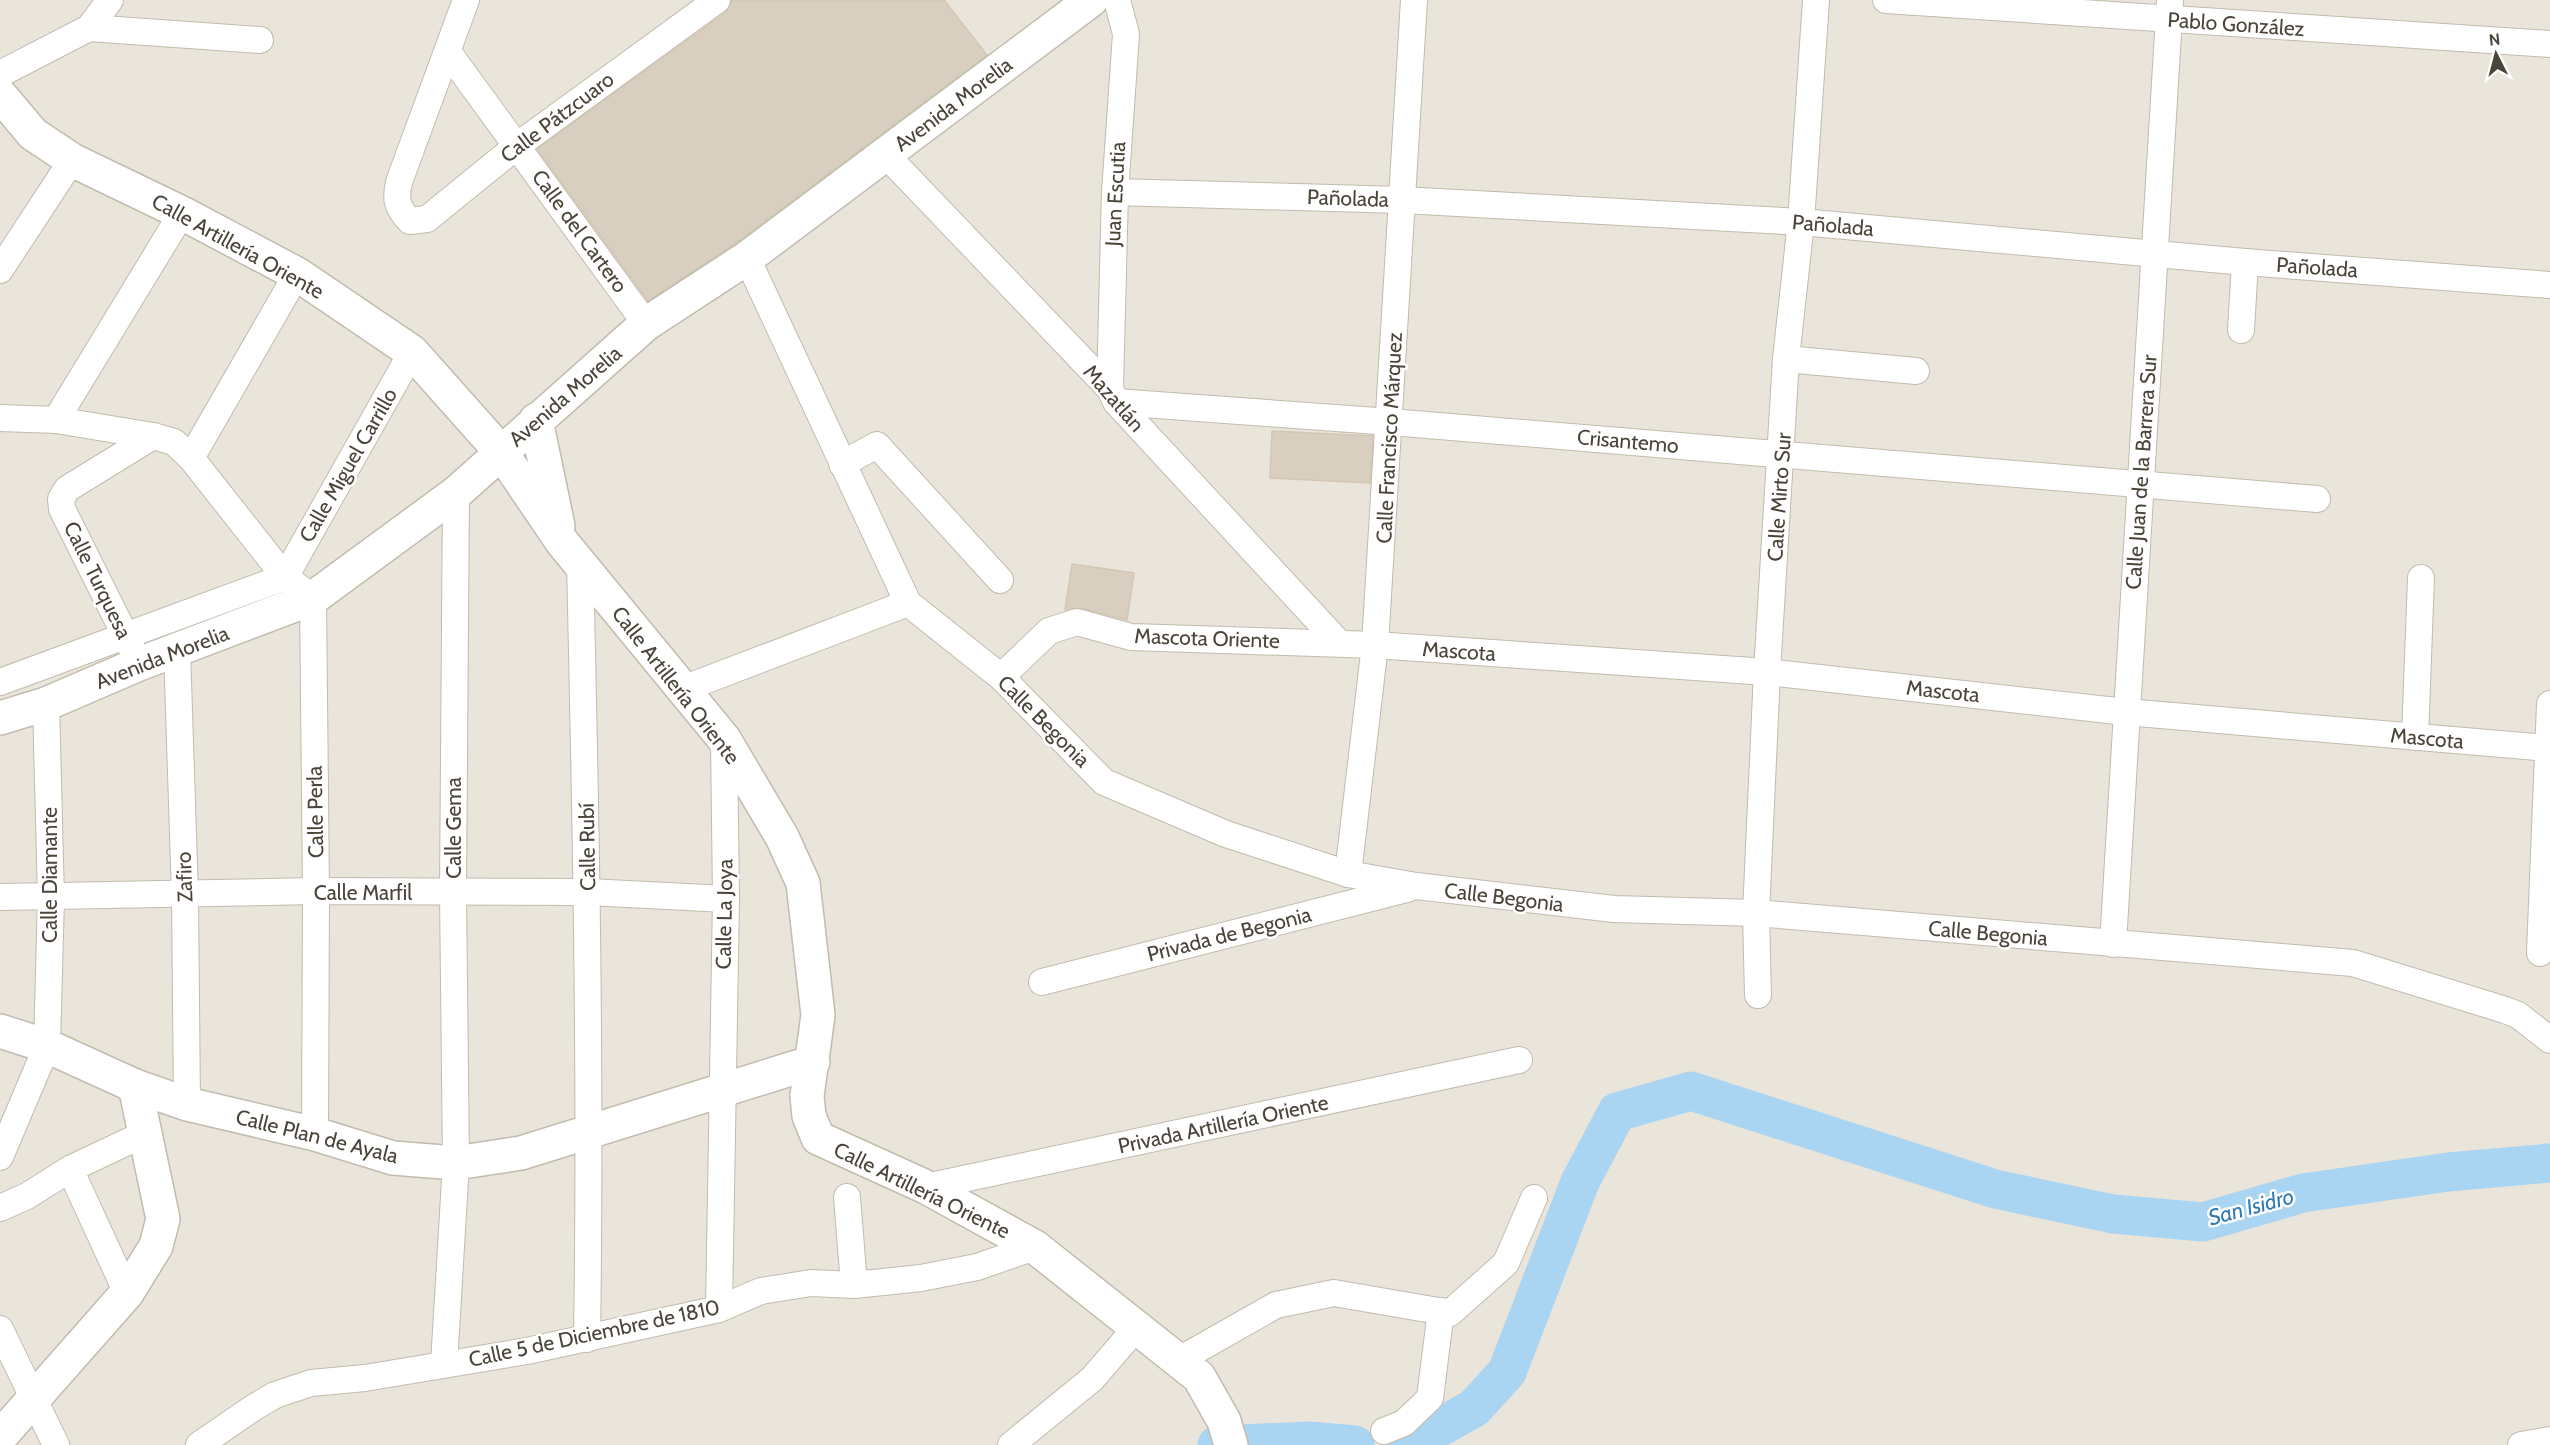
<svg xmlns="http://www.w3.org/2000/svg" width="2550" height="1445" viewBox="0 0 2550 1445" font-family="Cabin,sans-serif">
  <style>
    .residential { fill: #eae5da }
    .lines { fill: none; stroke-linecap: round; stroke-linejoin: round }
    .river { stroke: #a9d4f2; stroke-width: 39 }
    .building { fill: #d8cfc1; stroke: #d3c7b4; stroke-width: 1.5 }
    .minor-casing { stroke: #c2bbae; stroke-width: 28 }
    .tertiary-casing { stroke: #c2bbae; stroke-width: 36 }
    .minor { stroke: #fff; stroke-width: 26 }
    .tertiary { stroke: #fff; stroke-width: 33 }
    .labels { text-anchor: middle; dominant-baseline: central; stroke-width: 5; stroke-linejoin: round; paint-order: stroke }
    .street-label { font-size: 21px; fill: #4b4439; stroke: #fff }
    .water-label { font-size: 22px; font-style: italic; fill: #2e7ab2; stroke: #fff }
  </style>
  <rect width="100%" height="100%" fill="#f6f3ec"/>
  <!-- residential -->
  <rect class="residential" x="0" y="0" width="2550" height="1445"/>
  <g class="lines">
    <!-- river -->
    <g class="river">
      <polyline points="1217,1445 1309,1441 1355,1445"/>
      <polyline points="1408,1445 1474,1408 1507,1372 1580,1182 1617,1112 1691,1091 1995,1189 2113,1214 2203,1222 2303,1193 2448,1172 2550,1163"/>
    </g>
  </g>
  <!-- building -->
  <g class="building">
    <polygon points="732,0 944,0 987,55 736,243 648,301 537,149 726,12"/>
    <polygon points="1272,431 1373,436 1370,483 1270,478"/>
    <polygon points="1072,564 1134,573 1127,620 1081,608 1065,610"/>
  </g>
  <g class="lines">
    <!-- minor casing -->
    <g class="minor-casing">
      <g id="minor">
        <path d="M 466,0 L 399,182 C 395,200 397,208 410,221 L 427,219 L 518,145 L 717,0"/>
        <polyline points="1886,0 2550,44"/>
        <polyline points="89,28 110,0"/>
        <polyline points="448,52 646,324"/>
        <polyline points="0,74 89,28 260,40"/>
        <polyline points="886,155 1110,389 1116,402 1339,643"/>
        <polyline points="1115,192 1402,200 1801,222 2245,262 2550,285"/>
        <polyline points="747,258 908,603 1001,677 1104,782 1226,834 1348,874 1416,886 1614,909 1756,913 2353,963 2505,1010 2518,1015 2550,1040"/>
        <polyline points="0,270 72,160"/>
        <polyline points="2241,330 2245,262"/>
        <polyline points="1786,359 1916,371"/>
        <polyline points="1110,389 1115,192 1126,34 1117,0"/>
        <polyline points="1116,402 1391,422 2317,499"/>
        <polyline points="0,418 56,420 153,436 174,442 191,458 285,577 313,598 316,891 315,1134"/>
        <polyline points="56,420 182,213"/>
        <polyline points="191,458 297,274"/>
        <polyline points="842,464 877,445 1000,580"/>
        <path d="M 580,563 C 586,822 591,1080 587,1339"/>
        <polyline points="177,650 185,895 187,1104"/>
        <polyline points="133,651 62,509 61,499 67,489 153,436"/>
        <polyline points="1001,677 1049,631 1077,622 1131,637 1375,645 1767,672 2126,712 2547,748"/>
        <polyline points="0,682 285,577 412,352"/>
        <polyline points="683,689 908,603"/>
        <polyline points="2415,737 2421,578"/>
        <polyline points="1348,874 1375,645 1414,0"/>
        <polyline points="0,897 316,891 588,892 726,899"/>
        <polyline points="2113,944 2170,0"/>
        <polyline points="2540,953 2550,704"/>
        <polyline points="1042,982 1407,889"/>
        <polyline points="1758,995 1756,913 1767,672 1786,359 1801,222 1816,0"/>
        <polyline points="0,1157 47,1046 51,897 46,704"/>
        <polyline points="70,1169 127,1293"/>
        <polyline points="926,1187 1519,1060"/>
        <polyline points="847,1197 854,1285"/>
        <polyline points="0,1208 27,1196 70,1169 144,1134"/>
        <polyline points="719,1309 726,899 724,739"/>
        <polyline points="0,1329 56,1445"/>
        <polyline points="1179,1360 1276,1305 1334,1293 1450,1313 1506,1263 1534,1198"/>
        <polyline points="444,1364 456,1163 453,892 456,493"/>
        <polyline points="1384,1431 1404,1423 1430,1398 1441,1311"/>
        <polyline points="199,1445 253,1408 275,1395 311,1383 365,1378 527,1351 719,1309 761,1291 811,1283 854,1285 921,1278 977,1267 1035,1247"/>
        <polyline points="1011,1445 1092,1379 1136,1328"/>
        <polyline points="2521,1445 2550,1440"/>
      </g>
    </g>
    <!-- tertiary casing -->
    <g class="tertiary-casing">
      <g id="tertiary">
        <polyline points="0,95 33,134 72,160 182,213 297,274 412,352 501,452 562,542 724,739 782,837 803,883 818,1015 807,1096 809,1116 818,1138 926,1187 1035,1247 1199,1377 1224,1421 1231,1445"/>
        <polyline points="536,420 558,526"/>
        <polyline points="0,718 46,704 139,664 313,598 456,493 646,324 747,258 1091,0"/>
        <polyline points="0,1031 47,1046 135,1086 187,1104 315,1134 393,1158 456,1163 521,1153 813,1062"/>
        <polyline points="0,1437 127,1293 156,1246 163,1219 135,1086"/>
      </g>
    </g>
    <!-- minor -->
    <use href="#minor" class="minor"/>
    <!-- tertiary -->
    <use href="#tertiary" class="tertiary"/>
  </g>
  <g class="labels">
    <!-- street labels -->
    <g class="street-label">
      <text transform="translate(2236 24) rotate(4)">Pablo González</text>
      <text transform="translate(953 104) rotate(-37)">Avenida Morelia</text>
      <text transform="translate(557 117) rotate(-37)">Calle Pátzcuaro</text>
      <text transform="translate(1115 194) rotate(-87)">Juan Escutia</text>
      <text transform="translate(1348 198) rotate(2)">Pañolada</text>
      <text transform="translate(1833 225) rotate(5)">Pañolada</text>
      <text transform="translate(580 231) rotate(54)">Calle del Cartero</text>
      <text transform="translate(238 246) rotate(29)">Calle Artillería Oriente</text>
      <text transform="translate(2317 267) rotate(4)">Pañolada</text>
      <text transform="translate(565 396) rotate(-41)">Avenida Morelia</text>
      <text transform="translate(1114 398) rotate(49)">Mazatlán</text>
      <text transform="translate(1389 438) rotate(-87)">Calle Francisco Márquez</text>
      <text transform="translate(1628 441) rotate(5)">Crisantemo</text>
      <text transform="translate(348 465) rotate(-60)">Calle Miguel Carrillo</text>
      <text transform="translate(2141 472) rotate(-86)">Calle Juan de la Barrera Sur</text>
      <text transform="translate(1779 497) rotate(-86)">Calle Mirto Sur</text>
      <text transform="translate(98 580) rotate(64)">Calle Turquesa</text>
      <text transform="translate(1207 638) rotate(2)">Mascota Oriente</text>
      <text transform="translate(1459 651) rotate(4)">Mascota</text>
      <text transform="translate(162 657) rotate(-21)">Avenida Morelia</text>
      <text transform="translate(676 685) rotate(52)">Calle Artillería Oriente</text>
      <text transform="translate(1943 691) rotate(6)">Mascota</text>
      <text transform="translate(1044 721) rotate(45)">Calle Begonia</text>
      <text transform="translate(2427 738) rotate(5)">Mascota</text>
      <text transform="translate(315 812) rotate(-91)">Calle Perla</text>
      <text transform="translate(453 828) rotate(-90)">Calle Gema</text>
      <text transform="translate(587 847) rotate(-91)">Calle Rubí</text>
      <text transform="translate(49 875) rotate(-90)">Calle Diamante</text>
      <text transform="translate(184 877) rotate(-92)">Zafiro</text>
      <text x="363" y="892">Calle Marfil</text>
      <text transform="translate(1504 897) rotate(7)">Calle Begonia</text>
      <text transform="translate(724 914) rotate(-89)">Calle La Joya</text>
      <text transform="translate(1988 933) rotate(5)">Calle Begonia</text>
      <text transform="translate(1229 934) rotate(-14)">Privada de Begonia</text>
      <text transform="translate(1223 1124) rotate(-12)">Privada Artillería Oriente</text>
      <text transform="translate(317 1136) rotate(14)">Calle Plan de Ayala</text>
      <text transform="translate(922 1190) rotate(26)">Calle Artillería Oriente</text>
      <text transform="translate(594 1333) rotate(-12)">Calle 5 de Diciembre de 1810</text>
    </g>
    <!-- water labels -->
    <g class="water-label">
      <text transform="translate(2251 1207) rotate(-15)">San Isidro</text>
    </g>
  </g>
  <!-- north arrow -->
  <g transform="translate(2496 54) rotate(354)" stroke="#ffffff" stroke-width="4.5" paint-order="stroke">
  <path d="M0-4.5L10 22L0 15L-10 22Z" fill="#4b4439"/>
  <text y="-9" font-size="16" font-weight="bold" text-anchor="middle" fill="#4b4439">N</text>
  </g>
</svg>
